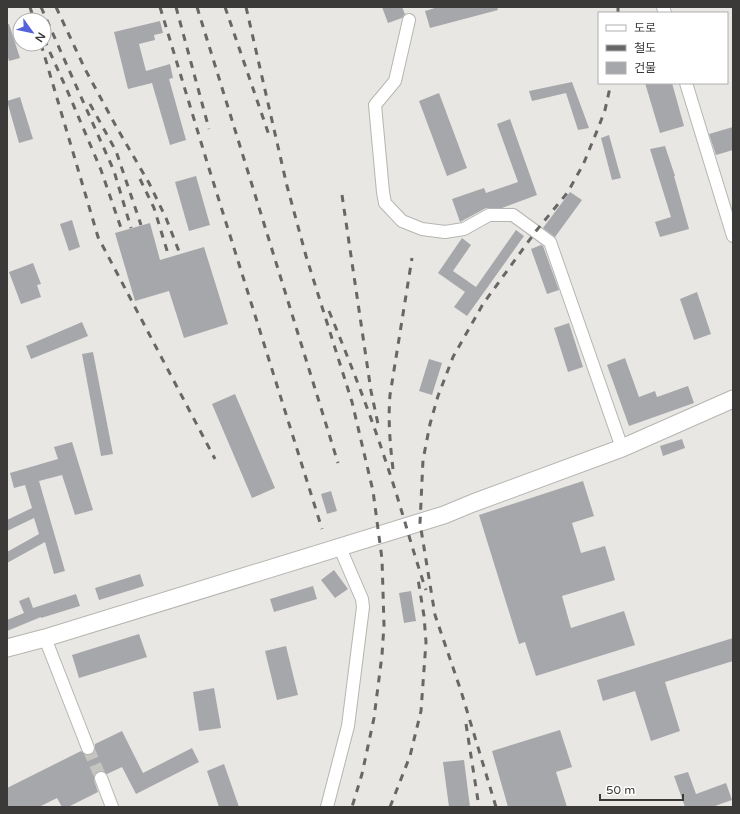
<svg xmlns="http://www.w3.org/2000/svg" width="740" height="814" viewBox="0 0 740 814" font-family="'Varela Round','Noto Sans KR',sans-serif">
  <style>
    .building { fill: #a6a7ab }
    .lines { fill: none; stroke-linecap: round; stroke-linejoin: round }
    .street-tunnel { stroke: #c5c4c1; stroke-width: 12; stroke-dasharray: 12 6; stroke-linecap: butt }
    .street-casing { stroke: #b6b5b1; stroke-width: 14 }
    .secondary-casing { stroke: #b6b5b1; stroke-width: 19 }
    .street { stroke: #fff; stroke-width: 12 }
    .secondary { stroke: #fff; stroke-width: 17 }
    .rail { stroke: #686765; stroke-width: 3; stroke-dasharray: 7 7; stroke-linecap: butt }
  </style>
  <rect width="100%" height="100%" fill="#e8e7e3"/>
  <!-- building -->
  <g class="building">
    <polygon points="382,7 402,7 405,14 402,18 388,23"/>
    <polygon points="438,7 497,7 498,10 430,28 425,11"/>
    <polygon points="160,21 163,33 154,35 155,40 139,44 146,71 170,64 173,78 169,79 186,140 170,145 152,83 128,89 114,32"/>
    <polygon points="7,24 9,24 20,58 9,61 7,54"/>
    <polygon points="572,82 589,128 578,130 566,93 532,101 529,91"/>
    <polygon points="645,83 672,83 684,126 660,133"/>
    <polygon points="439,93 467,168 447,176 419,101"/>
    <polygon points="20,97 33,139 19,143 7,101"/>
    <polygon points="510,119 537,195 502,208 486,208 460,222 452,199 484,188 486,193 518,182 497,124"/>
    <polygon points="733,127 733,150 716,155 709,134"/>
    <polygon points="609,135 621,178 612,180 601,138"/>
    <polygon points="665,146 675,176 674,176 689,229 660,237 655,222 671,217 650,149"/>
    <polygon points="196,176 210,225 189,231 175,182"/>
    <polygon points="570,192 582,200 555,237 543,228"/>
    <polygon points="72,220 80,247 69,251 60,224"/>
    <polygon points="150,223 160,260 204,247 228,324 184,338 169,291 135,301 115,233"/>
    <polygon points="516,230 524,236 467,316 454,307 465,292 438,273 462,238 471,245 453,271 476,287"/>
    <polygon points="541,245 543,246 559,290 547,294 531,249"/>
    <polygon points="33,263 41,284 37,285 41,297 21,304 9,272"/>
    <polygon points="697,292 711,334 694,340 680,299"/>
    <polygon points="82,322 88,336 31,359 26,346"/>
    <polygon points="569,323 583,367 568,372 554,328"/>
    <polygon points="93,352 113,454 101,456 82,354"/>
    <polygon points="625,358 639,397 655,391 657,397 688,386 694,403 629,426 607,365"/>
    <polygon points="429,359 442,363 432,395 419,391"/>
    <polygon points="235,394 275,488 252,498 212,404"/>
    <polygon points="682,439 685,448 663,456 660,446"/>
    <polygon points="72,442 93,510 75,515 62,475 39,481 65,571 54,574 45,542 7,563 7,552 39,534 34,518 7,531 7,520 32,508 25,485 14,488 10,473 58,459 54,447"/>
    <polygon points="583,481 594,516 572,523 581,553 605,546 615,580 562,596 571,628 624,611 635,645 536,676 525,642 519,644 479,515"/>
    <polygon points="331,491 337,511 327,514 321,494"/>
    <polygon points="334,570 348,589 335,598 321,580"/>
    <polygon points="140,574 144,586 99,600 95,588"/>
    <polygon points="313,586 317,599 274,612 270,599"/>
    <polygon points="411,591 416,621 404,623 399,593"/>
    <polygon points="76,594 80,606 41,618 41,617 7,631 7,620 24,613 19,601 29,597 33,608"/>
    <polygon points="139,634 147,657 79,678 72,655"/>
    <polygon points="733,638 733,661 665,682 680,731 651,741 635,691 603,701 597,680"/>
    <polygon points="286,646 298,695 277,700 265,651"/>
    <polygon points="214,688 221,728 199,731 193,692"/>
    <polygon points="560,730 572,767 556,772 567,807 508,807 492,751"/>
    <polygon points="122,731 143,773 192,748 199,762 136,794 122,767 107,774 102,771 95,773 94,776 94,780 98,792 68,807 62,807 57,798 39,807 7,807 7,788 81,751 86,755 91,755 95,750 95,744"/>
    <polygon points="464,760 470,807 449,807 443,762"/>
    <polygon points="224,764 239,807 219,807 207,771"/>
    <polygon points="688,772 696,794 726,783 732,800 712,807 685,807 674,776"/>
  </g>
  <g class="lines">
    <!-- street-tunnel -->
    <polyline class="street-tunnel" points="88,748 101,778"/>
    <!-- street casing -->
    <g class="street-casing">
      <g id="street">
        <polyline points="663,7 665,13"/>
        <polyline points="409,20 395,81 375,105 383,192 385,203 402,221 422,229 445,232 464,229 489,215 513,215 550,242 622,448"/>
        <polyline points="686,83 733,236"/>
        <polyline points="45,638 88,748"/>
        <polyline points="101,778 112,807"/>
        <polyline points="327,807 348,726 363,607 362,599 340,548"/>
      </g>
    </g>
    <!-- secondary casing -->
    <g class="secondary-casing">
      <polyline id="secondary" points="7,648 45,638 444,515 473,503 622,448 733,399"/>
    </g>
    <!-- street -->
    <use href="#street" class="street"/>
    <!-- secondary -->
    <use href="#secondary" class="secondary"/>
    <!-- rail -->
    <g class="rail">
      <polyline points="30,7 34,20"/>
      <polyline points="41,7 114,171 131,228"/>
      <polyline points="56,7 85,69 117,128 149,183 166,218 180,254"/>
      <polyline points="160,7 207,162 322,529"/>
      <polyline points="176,7 209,129"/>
      <polyline points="197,7 338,463"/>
      <polyline points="225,7 270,138"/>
      <polyline points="246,7 287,186 306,256 352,402 373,491 382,559 384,625 382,655 374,718 362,774 352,807"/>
      <polyline points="618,7 618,13"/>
      <polyline points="44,39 67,90 101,170 122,231"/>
      <polyline points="41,44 98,237 215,459"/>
      <polyline points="90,104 116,151 141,225"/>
      <polyline points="140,179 154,208 169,257"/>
      <polyline points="342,195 371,391 378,424"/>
      <path d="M 329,311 C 350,362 370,413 387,465 C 401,506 412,549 426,590"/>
      <path d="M 393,469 C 390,444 388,420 390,395 L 412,258"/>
      <polyline points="466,724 479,807"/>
      <polyline points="390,807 410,756 421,711 426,642 424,616 418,579"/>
      <polyline points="496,807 461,691 435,615 420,523 423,460 430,424 438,396 453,357 483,304 536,231 568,192 576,177 583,165 599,126 605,110 611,83"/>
    </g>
  </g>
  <!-- border -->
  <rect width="740" height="814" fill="none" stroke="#3b3a39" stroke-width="16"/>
  <!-- legend -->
  <rect x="598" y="12" width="130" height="72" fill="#ffffff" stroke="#b1b0b0"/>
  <rect x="606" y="25" width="20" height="6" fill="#ffffff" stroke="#b1b0b0"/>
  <text x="634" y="32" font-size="12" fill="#3b3a39">도로</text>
  <rect x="606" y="45" width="20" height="6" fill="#686765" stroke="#b1b0b0"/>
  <text x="634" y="52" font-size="12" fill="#3b3a39">철도</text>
  <rect x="606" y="62" width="20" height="12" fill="#a6a7ab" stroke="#b1b0b0"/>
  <text x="634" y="72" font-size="12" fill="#3b3a39">건물</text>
  <!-- north arrow -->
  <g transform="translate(32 32) rotate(123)"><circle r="19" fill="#ffffff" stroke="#b1b0b0"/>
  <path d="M0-3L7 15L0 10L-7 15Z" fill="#5463d9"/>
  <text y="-6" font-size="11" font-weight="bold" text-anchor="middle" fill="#3b3a39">N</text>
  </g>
  <!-- scale -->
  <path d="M600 794v6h83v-6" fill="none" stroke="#3b3a39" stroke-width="2"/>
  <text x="606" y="794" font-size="12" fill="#3b3a39" stroke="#ffffff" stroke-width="3" paint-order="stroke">50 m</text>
</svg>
